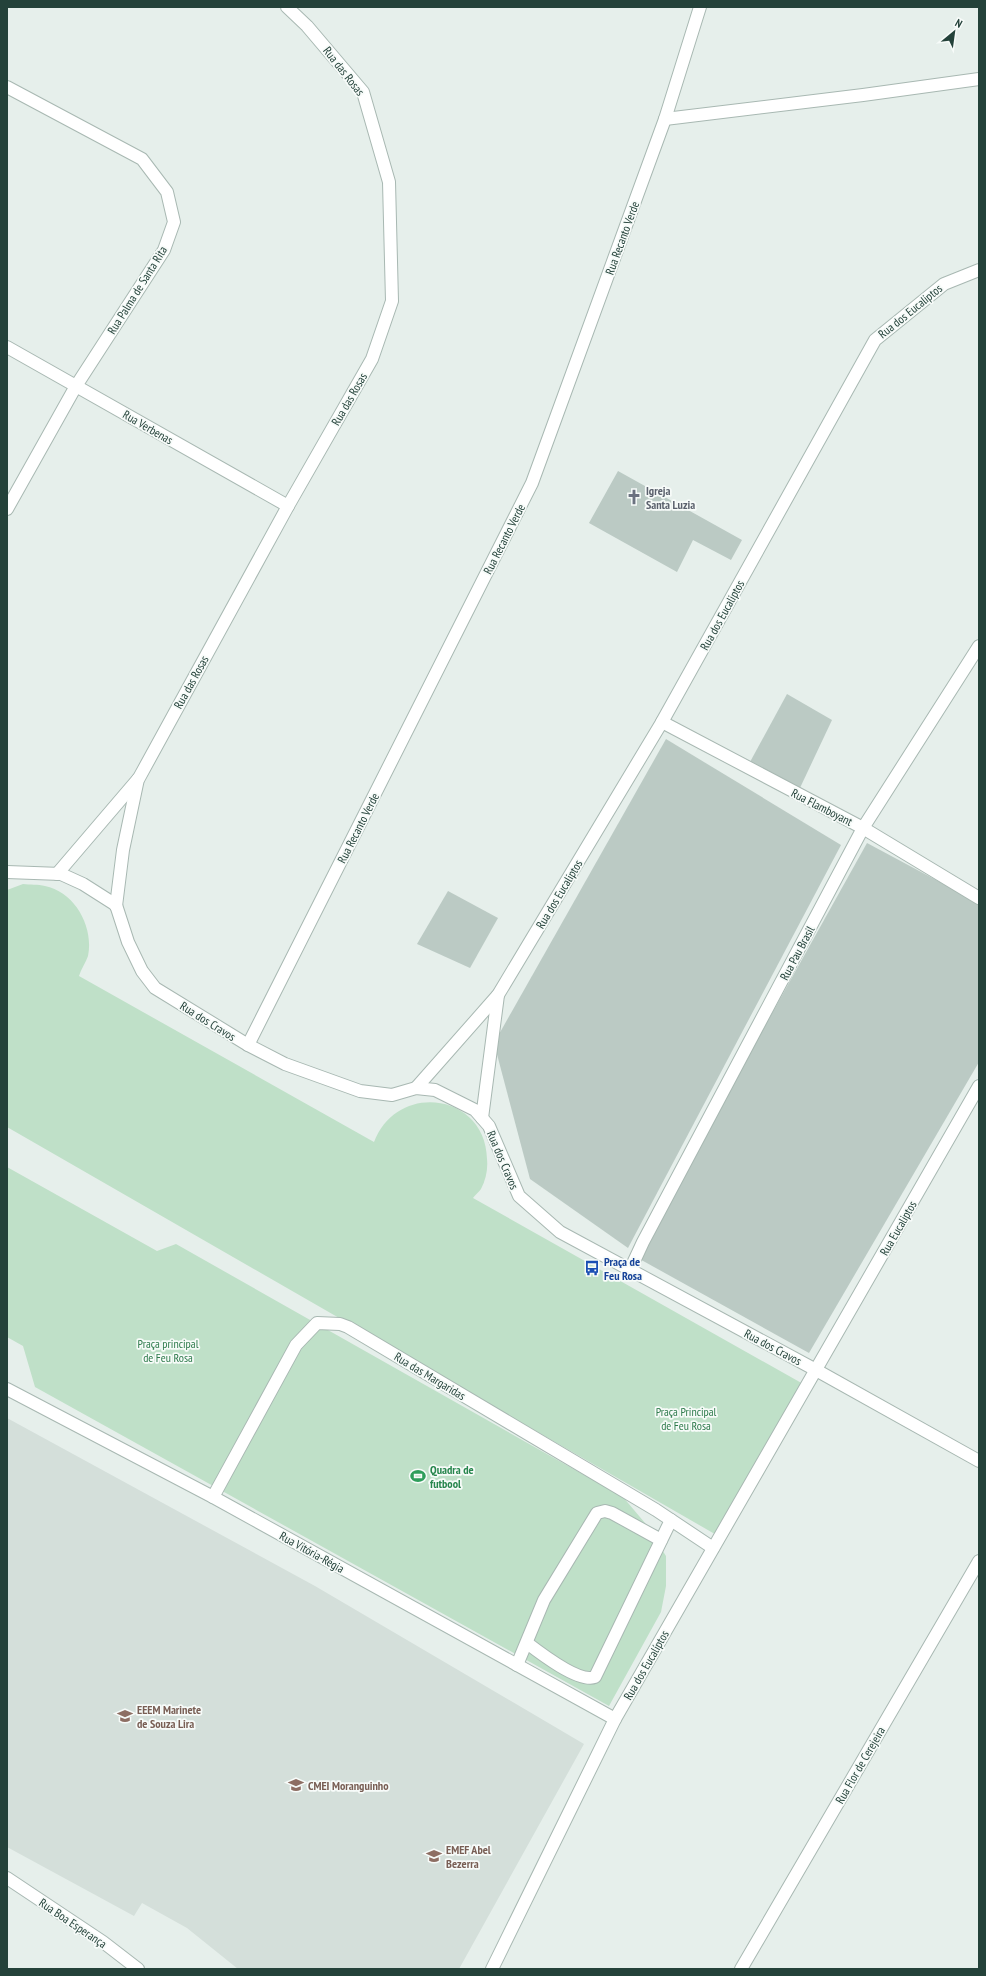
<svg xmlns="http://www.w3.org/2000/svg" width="986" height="1976" viewBox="0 0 986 1976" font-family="'PT Sans Narrow',sans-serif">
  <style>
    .built { fill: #d4dfda }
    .green { fill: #bfe0c8 }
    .building { fill: #bbcac4 }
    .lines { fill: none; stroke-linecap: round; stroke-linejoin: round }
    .lane-casing { stroke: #a8b8b2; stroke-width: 14 }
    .street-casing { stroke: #a8b8b2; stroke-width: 14 }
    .lane { stroke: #fff; stroke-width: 12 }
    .street { stroke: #fff; stroke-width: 12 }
    .labels { text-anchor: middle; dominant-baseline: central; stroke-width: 3.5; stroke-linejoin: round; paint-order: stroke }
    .street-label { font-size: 12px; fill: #24423a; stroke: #f7fbf9 }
    .worship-label { font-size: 12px; font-weight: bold; fill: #5b616d; stroke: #f7fbf9; text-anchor: start }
    .transit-label { font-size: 12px; font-weight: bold; fill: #164399; stroke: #f7fbf9; text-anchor: start }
    .park-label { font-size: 12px; fill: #2d7a4b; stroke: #f7fbf9 }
    .leisure-label { font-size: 12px; font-weight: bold; fill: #27864d; stroke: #f7fbf9; text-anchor: start }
    .education-label { font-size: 12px; font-weight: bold; fill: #785e54; stroke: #f7fbf9; text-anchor: start }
  </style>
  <rect width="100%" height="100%" fill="#e6efeb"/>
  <!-- built -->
  <polygon class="built" points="7,1418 315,1586 584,1744 459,1969 238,1969 187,1928 142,1903 134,1916 7,1847"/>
  <!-- green -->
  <g class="green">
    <path d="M 23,884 C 30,885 38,884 45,886 C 75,892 94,927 88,956 C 86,962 81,969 79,976 L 374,1142 C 398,1080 486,1094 487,1159 C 488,1169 486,1180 481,1189 C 479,1192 475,1195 473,1198 L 805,1385 L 720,1537 L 7,1127 L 7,890 Z"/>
    <polygon points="7,1167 157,1251 176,1244 623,1497 645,1523 666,1556 666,1586 661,1612 609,1706 35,1387 23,1346 7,1337"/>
  </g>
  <!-- building -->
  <g class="building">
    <polygon points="618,471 742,540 731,560 693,540 677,572 589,523"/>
    <polygon points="787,694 832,720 799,790 750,762"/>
    <polygon points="666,739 841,845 628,1248 530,1179 494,1043"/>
    <polygon points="867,843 979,903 979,1062 809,1353 636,1257"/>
    <polygon points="448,891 498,918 470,968 417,944"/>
  </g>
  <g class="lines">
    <!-- lane casing -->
    <g class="lane-casing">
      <g id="lane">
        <path d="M 527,1643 C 540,1653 579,1683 595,1677 L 671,1520"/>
        <polyline points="517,1665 544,1600 597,1513 605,1511 612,1513 661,1540"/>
      </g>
    </g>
    <!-- street casing -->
    <g class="street-casing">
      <g id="street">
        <polyline points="7,87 142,159 167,192 174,222 164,250 76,386 7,509"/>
        <polyline points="665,119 863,95 979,79"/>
        <polyline points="7,347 288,506"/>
        <polyline points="662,722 863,828 979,898"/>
        <polyline points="7,872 61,874 83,884 116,905 128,942 142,971 155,988 248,1045 285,1064 360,1091 392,1095 416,1088 435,1090 475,1110 489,1126 519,1196 560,1232 816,1370 979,1461"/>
        <polyline points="57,874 139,778 288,506 372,359 392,301 389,182 363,92 307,26 287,7"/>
        <polyline points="116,906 123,850 138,779"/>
        <polyline points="248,1045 532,483 665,119 700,7"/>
        <polyline points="416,1088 498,995 662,722 875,340 944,284 979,270"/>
        <polyline points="482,1118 498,995"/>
        <polyline points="630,1270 643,1242 863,828 979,646"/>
        <polyline points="7,1389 213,1497 615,1719"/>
        <polyline points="213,1497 296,1345 317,1323 340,1324 348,1327 656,1510 713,1548"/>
        <polyline points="7,1878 103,1942 138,1969"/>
        <polyline points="492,1969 615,1719 979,1086"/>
        <polyline points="741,1969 979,1561"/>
      </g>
    </g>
    <!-- lane -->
    <use href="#lane" class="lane"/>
    <!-- street -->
    <use href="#street" class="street"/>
  </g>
  <!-- icons -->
  <defs>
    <g id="church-bare" transform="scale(1.2)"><path d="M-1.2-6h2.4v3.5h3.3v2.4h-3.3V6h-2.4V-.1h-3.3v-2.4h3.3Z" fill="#6b7280" stroke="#f7fbf9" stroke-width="2.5" paint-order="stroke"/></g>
    <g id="bus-bare" transform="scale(1.2)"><path d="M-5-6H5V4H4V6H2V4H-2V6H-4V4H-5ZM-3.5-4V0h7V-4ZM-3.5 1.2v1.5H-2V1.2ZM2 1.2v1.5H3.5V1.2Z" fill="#1a4fb4" stroke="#f7fbf9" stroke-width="2.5" paint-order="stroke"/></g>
    <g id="stadium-bare" transform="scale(1.2)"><path d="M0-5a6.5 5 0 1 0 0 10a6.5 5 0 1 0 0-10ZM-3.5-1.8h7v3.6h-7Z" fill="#2e9e5b" stroke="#f7fbf9" stroke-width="2.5" paint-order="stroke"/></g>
    <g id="school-bare" transform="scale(1.2)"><path d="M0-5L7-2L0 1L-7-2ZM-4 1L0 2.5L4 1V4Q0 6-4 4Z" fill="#8d6e63" stroke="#f7fbf9" stroke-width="2.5" paint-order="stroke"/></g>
  </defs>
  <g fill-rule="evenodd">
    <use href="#church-bare" x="634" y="497"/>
    <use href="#bus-bare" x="592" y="1268"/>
    <use href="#stadium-bare" x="418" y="1476"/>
    <use href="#school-bare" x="125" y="1716"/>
    <use href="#school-bare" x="296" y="1785"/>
    <use href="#school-bare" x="434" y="1856"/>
  </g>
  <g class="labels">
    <!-- street labels -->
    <g class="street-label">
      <text transform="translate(344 71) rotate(52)">Rua das Rosas</text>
      <text transform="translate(622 238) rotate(-70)">Rua Recanto Verde</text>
      <text transform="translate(137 290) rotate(-58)">Rua Palma de Santa Rita</text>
      <text transform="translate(910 311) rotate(-39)">Rua dos Eucaliptos</text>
      <text transform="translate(349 399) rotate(-60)">Rua das Rosas</text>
      <text transform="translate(148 427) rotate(30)">Rua Verbenas</text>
      <text transform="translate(504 539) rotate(-63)">Rua Recanto Verde</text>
      <text transform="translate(722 615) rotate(-61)">Rua dos Eucaliptos</text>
      <text transform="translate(191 682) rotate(-61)">Rua das Rosas</text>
      <text transform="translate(822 807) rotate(27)">Rua Flamboyant</text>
      <text transform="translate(358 828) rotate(-63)">Rua Recanto Verde</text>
      <text transform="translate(559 894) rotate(-59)">Rua dos Eucaliptos</text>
      <text transform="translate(797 953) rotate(-62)">Rua Pau Brasil</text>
      <text transform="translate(208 1021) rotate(32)">Rua dos Cravos</text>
      <text transform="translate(503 1160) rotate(67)">Rua dos Cravos</text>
      <text transform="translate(898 1228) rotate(-60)">Rua Eucaliptos</text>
      <text transform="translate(773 1347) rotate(28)">Rua dos Cravos</text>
      <text transform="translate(430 1376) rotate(31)">Rua das Margaridas</text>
      <text transform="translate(312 1552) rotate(29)">Rua Vitória-Régia</text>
      <text transform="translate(646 1665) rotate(-60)">Rua dos Eucalíptos</text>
      <text transform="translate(860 1765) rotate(-60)">Rua Flor de Cerejeira</text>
      <text transform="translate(73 1923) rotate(34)">Rua Boa Esperança</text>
    </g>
    <!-- worship labels -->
    <g class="worship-label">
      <text x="646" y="490">Igreja<tspan x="646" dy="14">Santa Luzia</tspan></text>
    </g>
    <!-- transit labels -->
    <g class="transit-label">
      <text x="604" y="1261">Praça de<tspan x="604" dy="14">Feu Rosa</tspan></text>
    </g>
    <!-- park labels -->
    <g class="park-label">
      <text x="168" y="1343">Praça principal<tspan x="168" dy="14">de Feu Rosa</tspan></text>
      <text x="686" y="1411">Praça Principal<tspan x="686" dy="14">de Feu Rosa</tspan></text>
    </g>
    <!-- leisure labels -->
    <g class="leisure-label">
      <text x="430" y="1469">Quadra de<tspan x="430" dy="14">futbool</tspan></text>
    </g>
    <!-- education labels -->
    <g class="education-label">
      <text x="137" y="1709">EEEM Marinete<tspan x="137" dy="14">de Souza Lira</tspan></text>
      <text x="308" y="1785">CMEI Moranguinho</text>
      <text x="446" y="1849">EMEF Abel<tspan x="446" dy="14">Bezerra</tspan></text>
    </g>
  </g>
  <!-- border -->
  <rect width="986" height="1976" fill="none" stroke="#24423a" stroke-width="16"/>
  <!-- north arrow -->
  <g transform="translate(954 32) rotate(29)" stroke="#f7fbf9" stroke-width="3" paint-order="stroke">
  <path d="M0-3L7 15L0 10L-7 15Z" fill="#24423a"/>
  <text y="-6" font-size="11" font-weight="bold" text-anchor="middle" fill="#24423a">N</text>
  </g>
</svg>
